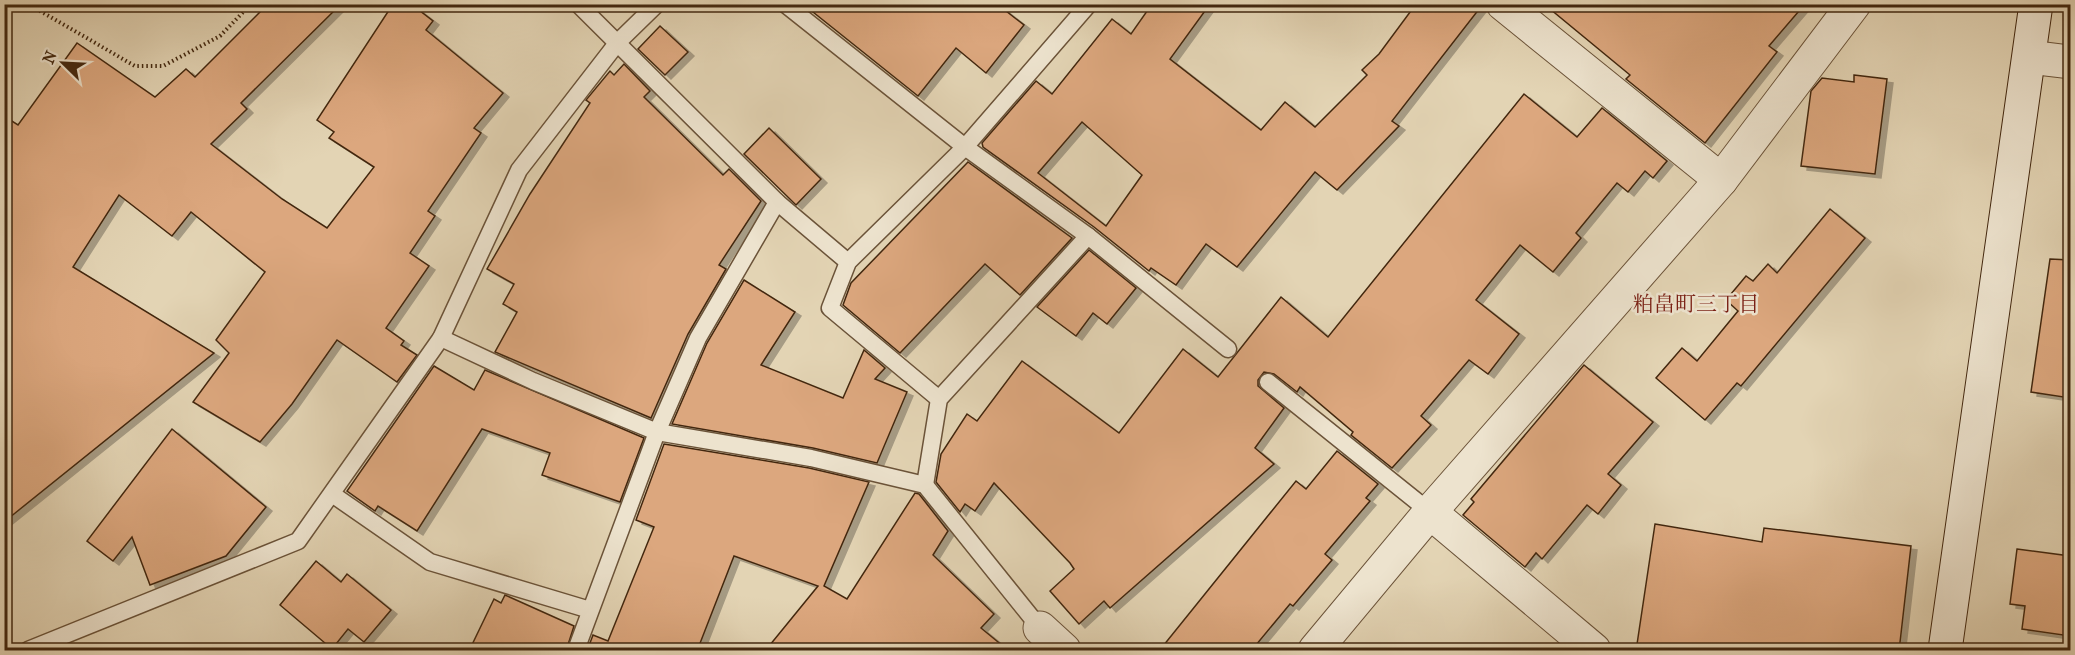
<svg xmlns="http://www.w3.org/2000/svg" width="2075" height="655" viewBox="0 0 2075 655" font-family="'IM FELL French Canon','Noto Serif JP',serif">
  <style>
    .building { fill: #dca77e; stroke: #432810; stroke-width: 1.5; fill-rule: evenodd; filter: url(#shadow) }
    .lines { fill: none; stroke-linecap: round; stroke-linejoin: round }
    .lane-casing { stroke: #6b5339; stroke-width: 19 }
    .street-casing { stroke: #6b5339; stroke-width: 35 }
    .secondary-casing { stroke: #432810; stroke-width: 35 }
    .path { stroke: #432810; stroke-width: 4; stroke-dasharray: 1.5 3; stroke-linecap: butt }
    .lane { stroke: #ede3ce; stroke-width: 16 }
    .street { stroke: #ede3ce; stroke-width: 33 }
    .secondary { stroke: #ede3ce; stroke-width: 33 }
    .labels { text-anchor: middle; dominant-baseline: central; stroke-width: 5; stroke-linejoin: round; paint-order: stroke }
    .neighbourhood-label { font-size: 21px; fill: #7a1f14; stroke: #ede3ce }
  </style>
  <defs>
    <filter id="shadow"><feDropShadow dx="6" dy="4" stdDeviation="0" flood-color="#0004"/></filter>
  </defs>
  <rect width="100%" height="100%" fill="#e3d4b4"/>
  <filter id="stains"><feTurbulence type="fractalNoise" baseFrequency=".00333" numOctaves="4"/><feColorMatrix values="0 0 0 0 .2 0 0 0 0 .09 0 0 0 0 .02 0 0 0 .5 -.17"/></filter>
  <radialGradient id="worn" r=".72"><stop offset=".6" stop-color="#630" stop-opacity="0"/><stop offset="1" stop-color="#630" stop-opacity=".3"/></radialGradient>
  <!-- building -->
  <g class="building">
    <polygon points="268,4 341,4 241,103 247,109 211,144 282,199 327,228 374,167 329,138 334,132 317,120 393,4 411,4 433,21 426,30 503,93 474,128 481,133 428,211 435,216 410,253 429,266 386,328 404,341 401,345 417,355 397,382 337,340 292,404 260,442 193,402 229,353 216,340 265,272 191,212 172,236 119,195 73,267 214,353 4,522 4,116 18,125 77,43 155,97 186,69 195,77"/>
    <polygon points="803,4 997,4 1024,25 986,73 956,48 918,96"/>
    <path d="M 1152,4 L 1210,4 L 1170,59 L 1261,130 L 1285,102 L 1315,127 L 1367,75 L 1362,70 L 1379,54 L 1416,4 L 1483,4 L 1392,121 L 1399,126 L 1337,190 L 1315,172 L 1237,267 L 1206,244 L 1176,285 L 1151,268 L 1149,271 L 1094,227 L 983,147 L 982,143 L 1036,81 L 1052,94 L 1112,19 L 1131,34 ZM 1082,122 L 1142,175 L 1106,226 L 1038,173 Z"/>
    <polygon points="1544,4 1805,4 1769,46 1777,52 1705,143 1626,79 1630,75"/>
    <polygon points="660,26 688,52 665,75 638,49"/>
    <polygon points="624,64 650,91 644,97 723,175 729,169 761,201 719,265 726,269 688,334 651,418 495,352 517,312 503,304 514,284 487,269 530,194 590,103 586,100 610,71 614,75"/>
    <polygon points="1854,75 1887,79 1875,174 1801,166 1811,91 1822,78 1854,82"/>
    <polygon points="1524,94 1577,137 1602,108 1667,161 1653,178 1645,171 1628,192 1617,183 1576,233 1581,238 1553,272 1520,245 1476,300 1519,334 1488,374 1469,360 1421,416 1431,425 1392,468 1351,435 1353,432 1300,387 1297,392 1274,374 1264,372 1258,380 1258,386 1284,408 1255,448 1274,464 1110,608 1104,601 1079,624 1050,591 1074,569 1070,563 994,483 975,511 965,504 960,512 936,482 941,454 967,414 977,421 1022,361 1119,433 1183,349 1218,377 1281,297 1328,337"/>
    <polygon points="769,128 821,179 796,205 744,154"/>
    <polygon points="968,162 1072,238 1020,295 985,264 900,353 843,305 851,283"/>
    <polygon points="1830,209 1865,238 1741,386 1737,383 1705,420 1656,378 1682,348 1697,361 1738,311 1726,300 1746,276 1753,281 1768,264 1777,273"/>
    <polygon points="1089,250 1136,288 1107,324 1093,313 1076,336 1037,307"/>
    <polygon points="2050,259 2070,260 2070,398 2031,392"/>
    <polygon points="744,280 795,312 761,365 843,398 864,350 885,368 875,379 907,392 877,463 813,448 672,424 707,343"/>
    <polygon points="1584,365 1653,422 1608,474 1621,485 1598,514 1587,505 1542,559 1536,553 1525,567 1463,515 1474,502 1471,499"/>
    <polygon points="434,366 474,390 485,370 644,438 620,502 542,475 550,453 482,429 417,531 378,506 375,511 347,491"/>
    <polygon points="172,429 266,507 226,556 150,585 132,537 113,561 87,541"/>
    <polygon points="664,444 809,468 869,482 824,586 847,599 915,493 919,494 948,531 933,555 994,614 981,628 1009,651 765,651 818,586 734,556 697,651 587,651 593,635 608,641 654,527 636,520"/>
    <polygon points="1337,451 1378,484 1366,498 1370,501 1325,554 1332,560 1293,606 1290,604 1251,651 1159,651 1296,481 1306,489"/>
    <polygon points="1655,524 1762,542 1764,528 1911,546 1899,651 1636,651"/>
    <polygon points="2017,549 2070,556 2070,636 2022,629 2025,606 2010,604"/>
    <polygon points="316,561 341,582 347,574 391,610 364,642 348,629 332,649 280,605"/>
    <polygon points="505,595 574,626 566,651 469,651 494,599 501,603"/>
  </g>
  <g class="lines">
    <!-- lane casing -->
    <g class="lane-casing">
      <g id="lane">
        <polyline points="578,4 777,202 848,262"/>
        <polyline points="785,4 965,147 1088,236 1228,349"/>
        <polyline points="441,338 533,381 657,432 811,458 925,485 1040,628"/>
        <polyline points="1268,382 1430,512"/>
        <polyline points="939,399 830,308 848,262 965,147 1089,4"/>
        <polyline points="925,485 939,399 1088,236"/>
        <polyline points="332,494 430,562 590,610"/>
        <polyline points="28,650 298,541 441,338 519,170 618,42 657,4"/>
        <polyline points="576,650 657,432 698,338 777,202"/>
      </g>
    </g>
    <!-- street casing -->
    <g class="street-casing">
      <g id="street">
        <polyline points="1503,4 1721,180"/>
        <polyline points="2030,57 2070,62"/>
        <polyline points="1430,512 1594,650"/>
        <polyline points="1040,628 1064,650"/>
        <polyline points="1315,650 1430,512 1721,180 1854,4"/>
      </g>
    </g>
    <!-- secondary casing -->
    <g class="secondary-casing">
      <polyline id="secondary" points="1945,650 2036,4"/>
    </g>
    <!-- path -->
    <polyline class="path" points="28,4 135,66 163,66 220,36 251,4"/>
    <!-- lane -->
    <use href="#lane" class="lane"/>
    <!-- street -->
    <use href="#street" class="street"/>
    <!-- secondary -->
    <use href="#secondary" class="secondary"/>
  </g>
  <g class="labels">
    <!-- neighbourhood labels -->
    <g class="neighbourhood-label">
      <text x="1696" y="304">粕畠町三丁目</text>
    </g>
  </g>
  <!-- margin -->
  <rect width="2075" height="655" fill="none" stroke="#e3d4b4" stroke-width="24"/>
  <rect x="6" y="6" width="2063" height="643" fill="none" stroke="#432810" stroke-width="3"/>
  <rect x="12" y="12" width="2051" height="631" fill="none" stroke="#432810" stroke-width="1.5"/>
  <!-- north arrow -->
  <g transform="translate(63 63) rotate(294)" stroke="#ede3ce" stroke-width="4.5" paint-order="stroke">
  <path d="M0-4.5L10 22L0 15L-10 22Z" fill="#432810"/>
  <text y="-9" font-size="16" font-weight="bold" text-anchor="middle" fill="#432810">N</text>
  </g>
  <rect width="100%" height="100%" filter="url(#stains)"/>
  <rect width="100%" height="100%" fill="url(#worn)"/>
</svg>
